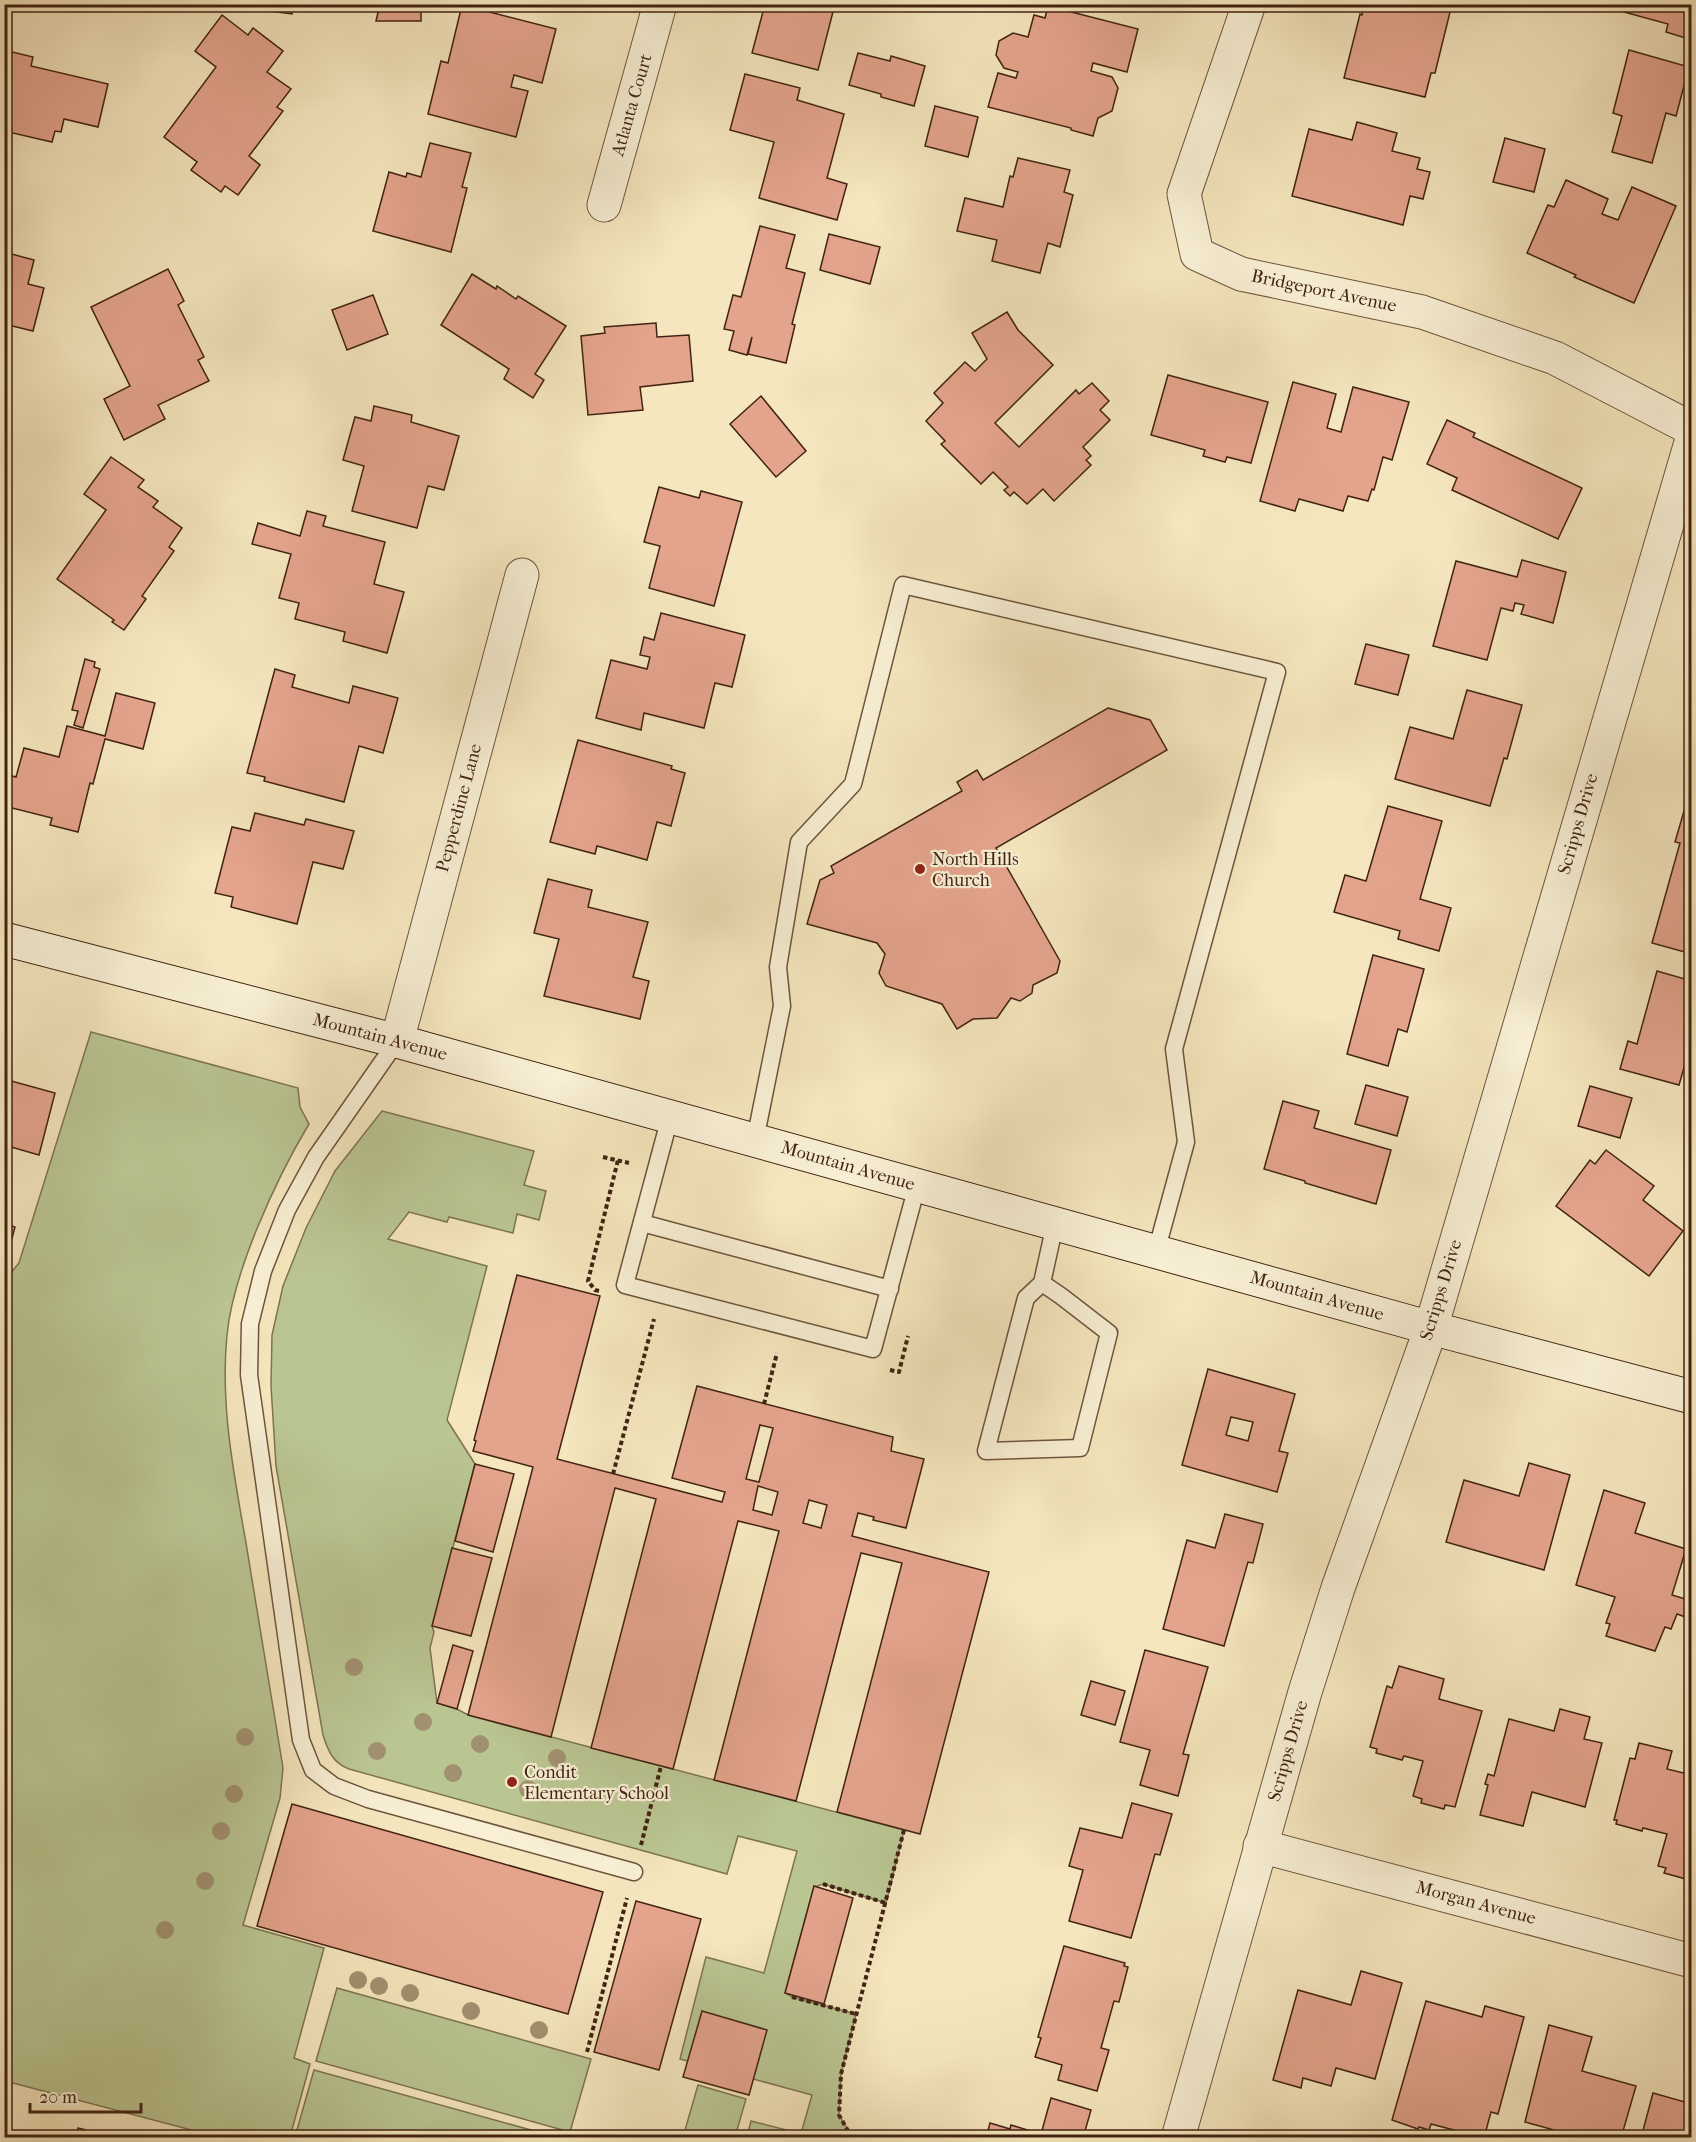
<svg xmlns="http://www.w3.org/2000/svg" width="1696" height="2142" viewBox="0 0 1696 2142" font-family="'IM FELL French Canon',serif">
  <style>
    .green { fill: #bac692; stroke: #7e7452; stroke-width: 1.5 }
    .building { fill: #e4a48c; stroke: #412313; stroke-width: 1.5; fill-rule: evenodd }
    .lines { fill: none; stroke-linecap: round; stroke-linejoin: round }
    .service-casing { stroke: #6e543e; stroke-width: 19 }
    .minor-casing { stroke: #6e543e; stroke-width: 35 }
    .tertiary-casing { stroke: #6e543e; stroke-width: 35 }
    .secondary-casing { stroke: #412313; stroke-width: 35 }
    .path { stroke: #412313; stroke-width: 4; stroke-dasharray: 4.5 3; stroke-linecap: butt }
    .service { stroke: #f8efd4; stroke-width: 16 }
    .minor { stroke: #f8efd4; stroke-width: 33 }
    .tertiary { stroke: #f8efd4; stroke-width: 33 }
    .secondary { stroke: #f8efd4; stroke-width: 33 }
    .tree { fill: #a29171 }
    .poi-dot { fill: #8f2418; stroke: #f8efd4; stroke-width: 2 }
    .labels { text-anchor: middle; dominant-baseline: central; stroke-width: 4.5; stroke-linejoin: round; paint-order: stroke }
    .street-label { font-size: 18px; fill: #412313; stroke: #f8efd4 }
    .poi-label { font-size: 18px; fill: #412313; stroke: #f8efd4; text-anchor: start }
  </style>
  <rect width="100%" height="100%" fill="#f5e6bd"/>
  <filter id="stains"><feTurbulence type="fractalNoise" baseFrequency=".00333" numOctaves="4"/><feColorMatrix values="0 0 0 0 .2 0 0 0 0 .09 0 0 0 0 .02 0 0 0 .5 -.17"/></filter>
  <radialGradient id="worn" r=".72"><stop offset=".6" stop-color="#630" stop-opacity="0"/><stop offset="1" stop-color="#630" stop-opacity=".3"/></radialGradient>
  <!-- green -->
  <g class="green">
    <path d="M 91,1032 L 298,1088 L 300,1107 L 309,1124 C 276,1179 233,1272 227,1335 C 220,1405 234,1475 246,1543 C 258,1618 271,1693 283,1768 L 280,1798 L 243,1925 L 324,1948 L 294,2058 L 310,2064 L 290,2137 L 218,2137 L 5,2081 L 5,1280 L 19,1263 Z"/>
    <path d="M 382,1111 L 534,1151 L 524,1185 L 546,1191 L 539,1220 L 517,1214 L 513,1233 L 449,1217 L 447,1222 L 409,1212 L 388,1239 L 487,1266 L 447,1420 L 475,1464 L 432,1626 L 434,1632 L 430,1648 L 437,1703 L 457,1709 L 468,1715 L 904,1830 L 886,1903 L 823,1884 L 814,1887 L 785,1993 L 792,1997 L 856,2014 L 841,2074 L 839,2115 L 852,2137 L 800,2137 L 812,2095 L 680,2059 L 706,1957 L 764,1973 L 797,1851 L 738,1836 L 727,1874 L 349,1769 C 333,1763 328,1751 323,1735 L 276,1466 L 271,1386 L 272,1335 L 283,1286 L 306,1228 L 335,1171 Z"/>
    <polygon points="337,1988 591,2059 570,2132 316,2061"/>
    <polygon points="314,2070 531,2130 557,2137 295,2137"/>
    <polygon points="698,2085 746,2099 735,2137 683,2137"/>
    <polygon points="751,2121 794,2132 792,2137 747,2137"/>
  </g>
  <!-- building -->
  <g class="building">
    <polygon points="246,4 293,4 292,14 246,8"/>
    <polygon points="380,4 421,4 421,21 376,21"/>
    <polygon points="765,4 835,4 818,70 752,53"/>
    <polygon points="1364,4 1452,4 1435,73 1431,73 1425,97 1344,78 1360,14 1362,15"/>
    <polygon points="1609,4 1692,4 1692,40 1666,32 1668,24 1624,12 1625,9"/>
    <polygon points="462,5 556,29 542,83 514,75 511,87 528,91 516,137 428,114 441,61 448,63"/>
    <polygon points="1048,6 1138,29 1127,72 1093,63 1091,71 1112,77 1118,88 1112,111 1098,118 1093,136 1071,130 1071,128 988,107 998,73 1016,78 1018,72 1004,68 996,55 999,41 1013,33 1028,37 1034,15 1045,18"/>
    <polygon points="222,15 248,35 253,28 283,51 267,72 291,89 277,107 283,111 249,156 260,165 238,195 225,186 221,192 191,170 197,162 164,137 216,67 195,51"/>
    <polygon points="4,50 33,57 31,66 108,84 98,127 64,119 61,132 55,131 52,142 4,131"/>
    <polygon points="1629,50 1689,67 1676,116 1666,113 1652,163 1612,152 1622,116 1613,113"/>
    <polygon points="858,53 890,61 891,56 925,66 914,106 881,97 881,94 849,85"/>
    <polygon points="745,74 800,88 797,100 844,114 827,178 847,184 837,220 759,198 774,142 730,130"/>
    <polygon points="935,106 978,117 968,157 925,146"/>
    <polygon points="1357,122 1397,133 1392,151 1420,158 1417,169 1430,172 1423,199 1410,196 1403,225 1292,196 1309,129 1352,140"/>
    <polygon points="1505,138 1545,149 1534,192 1493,182"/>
    <polygon points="430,143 471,153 462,187 467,188 451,252 373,231 389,172 406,177 407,173 421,177"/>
    <polygon points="1018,158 1070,170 1064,192 1073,195 1060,247 1048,243 1040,273 992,261 997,240 957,231 965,198 1003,207 1010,176 1013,177"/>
    <polygon points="1566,180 1608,199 1602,214 1618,220 1632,187 1676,206 1634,303 1574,277 1576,275 1527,253 1548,205 1554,207"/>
    <polygon points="760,226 795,235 786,268 805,273 792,324 795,325 786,363 748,354 752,337 747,355 729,350 734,331 724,329 733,295 741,297"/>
    <polygon points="829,234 880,247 870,284 820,270"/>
    <polygon points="4,252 34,260 28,284 44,288 33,331 4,324"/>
    <polygon points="168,269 184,301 178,305 204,357 198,360 209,381 158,405 165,419 124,440 104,399 130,386 91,307"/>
    <polygon points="472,274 496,289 497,286 516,299 518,296 566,326 535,374 544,380 533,398 504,379 509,369 441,325"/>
    <polygon points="373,295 388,334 347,350 332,310"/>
    <polygon points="1007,312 1018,330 1053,365 995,423 1019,447 1076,390 1079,394 1092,383 1109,401 1100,410 1110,420 1083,447 1091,456 1086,460 1091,465 1054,501 1043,489 1027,504 1014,492 1010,496 1004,490 1008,487 993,472 981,484 941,444 945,441 926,421 943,403 934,393 965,362 975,371 987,359 972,333"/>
    <polygon points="656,323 657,337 689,335 693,381 640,387 643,410 588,415 581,336 605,333 604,327"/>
    <polygon points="1168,375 1268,402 1251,463 1227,457 1225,462 1203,456 1205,450 1151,435"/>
    <polygon points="1293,382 1336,394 1327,428 1341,432 1353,387 1409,402 1392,460 1383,457 1374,490 1372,489 1368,501 1348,496 1343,511 1299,499 1295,511 1260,501"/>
    <polygon points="761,396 806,451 776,477 730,424"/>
    <polygon points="374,406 412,415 411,422 459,436 444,490 428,486 417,528 352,511 364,466 343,460 355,417 371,421"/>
    <polygon points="1447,420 1475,433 1473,437 1582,488 1558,539 1452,490 1457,478 1427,464"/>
    <polygon points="111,457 144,480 138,487 158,501 153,507 182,528 169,547 174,551 142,596 146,599 124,630 112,622 114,620 57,579 106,510 84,494"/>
    <polygon points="659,487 699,498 701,491 742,502 714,606 649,588 660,546 644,542"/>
    <polygon points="307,511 326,516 323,526 385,542 374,584 404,592 387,653 343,641 345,632 295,619 299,603 279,598 291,554 252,544 258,523 300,536"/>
    <polygon points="1522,560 1566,572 1553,623 1521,614 1524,605 1515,603 1513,611 1501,608 1487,660 1433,646 1456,561 1517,577"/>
    <polygon points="661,613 745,635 732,687 715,683 704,728 644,713 641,730 596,718 611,660 647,669 650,657 640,655 644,637 654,640"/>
    <polygon points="1366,644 1409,655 1398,695 1355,684"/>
    <polygon points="85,659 95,662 94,667 100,669 83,728 74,725 78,711 72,710"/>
    <polygon points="275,669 295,675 292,687 349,703 353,686 398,698 383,753 359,746 344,802 264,781 265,777 247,773"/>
    <polygon points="1467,690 1522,705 1507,759 1504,758 1490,806 1395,779 1410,727 1453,739"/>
    <polygon points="116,693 155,703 143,749 105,739 93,784 90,783 78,832 50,825 52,818 4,806 5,774 16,777 24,748 59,757 67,726 105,736"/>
    <polygon points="1108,708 1150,720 1167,750 996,848 1060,961 1057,973 1033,985 1032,993 1020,1001 1011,998 997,1018 973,1019 957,1029 942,1004 886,986 879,973 885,954 877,943 807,924 820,880 834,873 831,866 962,791 957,782 977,770 983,780"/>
    <polygon points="578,740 672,766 671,769 685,773 671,826 657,822 647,860 597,846 595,854 550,842"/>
    <polygon points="1686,804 1692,805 1692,954 1652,943 1680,843 1675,842"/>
    <polygon points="1388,806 1442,821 1420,899 1451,908 1439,951 1398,939 1400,931 1334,912 1345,875 1366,881"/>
    <polygon points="255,813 304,825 306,819 354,831 343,869 313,862 297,924 231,907 233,897 215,893 232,827 250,831"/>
    <polygon points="548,879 592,890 588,907 648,922 633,977 649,981 640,1019 544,996 559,939 534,933"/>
    <polygon points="1373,955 1424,969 1407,1032 1398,1029 1388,1066 1347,1054"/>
    <polygon points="1657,971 1692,981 1692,1007 1688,1019 1692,1020 1692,1040 1679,1085 1620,1069 1628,1041 1637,1044"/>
    <polygon points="4,1079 55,1093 39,1155 4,1145"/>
    <polygon points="1366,1085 1408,1097 1397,1136 1355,1124"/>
    <polygon points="1590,1086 1632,1098 1620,1138 1578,1126"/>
    <polygon points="1283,1101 1319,1111 1314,1128 1391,1150 1376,1204 1305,1183 1305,1181 1264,1169"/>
    <polygon points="1606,1150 1654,1186 1643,1200 1683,1231 1649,1276 1556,1206 1590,1160 1595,1164"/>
    <polygon points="4,1224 15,1227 4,1269"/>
    <path d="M 517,1275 L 600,1296 L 557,1459 L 722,1502 L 725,1492 L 672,1478 L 697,1386 L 893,1437 L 891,1451 L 924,1459 L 906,1528 L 873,1520 L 874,1517 L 858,1513 L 852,1536 L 989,1572 L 920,1834 L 837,1812 L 902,1563 L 861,1553 L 796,1801 L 714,1780 L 779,1531 L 738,1521 L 673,1769 L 591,1748 L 656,1499 L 615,1488 L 551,1737 L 468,1715 L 533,1467 L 473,1451 L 476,1441 L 474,1440 ZM 760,1425 L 773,1428 L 759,1482 L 746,1479 ZM 758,1486 L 778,1492 L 772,1515 L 753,1510 ZM 809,1500 L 827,1505 L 821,1528 L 803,1523 Z"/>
    <path d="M 1208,1369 L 1295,1394 L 1279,1451 L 1288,1453 L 1277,1492 L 1182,1465 ZM 1231,1417 L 1253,1422 L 1248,1441 L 1226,1435 Z"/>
    <polygon points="1529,1463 1570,1475 1544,1570 1446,1542 1464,1480 1519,1496"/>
    <polygon points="475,1464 514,1474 493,1552 455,1541"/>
    <polygon points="1604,1490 1645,1503 1635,1533 1686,1549 1672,1595 1692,1601 1692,1606 1688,1618 1677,1614 1671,1629 1665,1627 1655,1651 1606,1636 1610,1624 1606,1623 1615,1597 1576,1585"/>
    <polygon points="1225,1514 1263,1524 1253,1563 1248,1562 1224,1646 1163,1629 1187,1540 1215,1548"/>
    <polygon points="452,1548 492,1558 471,1636 432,1626"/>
    <polygon points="453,1645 473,1651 457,1709 437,1703"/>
    <polygon points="1145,1650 1208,1667 1183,1754 1189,1755 1178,1796 1140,1785 1150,1750 1120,1742"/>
    <polygon points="1399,1666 1444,1679 1439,1699 1482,1711 1455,1807 1445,1805 1444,1809 1421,1803 1422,1799 1413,1796 1423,1761 1404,1756 1402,1760 1376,1753 1377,1749 1370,1747 1387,1686 1392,1688"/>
    <polygon points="1091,1681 1125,1691 1115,1725 1081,1715"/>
    <polygon points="1560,1709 1590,1717 1584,1739 1602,1743 1585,1807 1532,1792 1523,1826 1480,1815 1488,1785 1485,1784 1488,1774 1494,1776 1509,1719 1554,1731"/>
    <polygon points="1639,1743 1672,1751 1667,1769 1692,1775 1692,1876 1688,1874 1686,1879 1664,1873 1666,1868 1658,1866 1667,1834 1643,1828 1642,1831 1616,1824 1617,1820 1614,1820 1630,1758 1635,1759"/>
    <polygon points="1132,1803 1172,1814 1160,1855 1155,1854 1131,1938 1069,1921 1083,1870 1069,1866 1080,1828 1122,1838"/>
    <polygon points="292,1804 603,1892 568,2014 257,1926"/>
    <polygon points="814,1886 853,1898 824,2004 785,1993"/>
    <polygon points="636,1901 701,1919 659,2070 594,2052"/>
    <polygon points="1064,1946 1125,1963 1124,1966 1128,1967 1119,2002 1114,2001 1101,2048 1109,2050 1097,2091 1058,2080 1062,2065 1035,2057 1041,2038 1038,2037"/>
    <polygon points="1361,1971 1402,1983 1375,2079 1336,2068 1331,2086 1303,2078 1301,2088 1273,2080 1298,1990 1351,2005"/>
    <polygon points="1426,2001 1482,2017 1485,2006 1524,2017 1498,2114 1491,2112 1484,2138 1431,2124 1429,2130 1419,2127 1418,2129 1392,2120"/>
    <polygon points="702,2011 767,2030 749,2095 683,2077"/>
    <polygon points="1549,2025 1592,2037 1582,2071 1636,2086 1621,2138 1571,2138 1572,2135 1525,2122"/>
    <polygon points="1653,2093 1692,2104 1692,2138 1641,2138"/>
    <polygon points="1051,2098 1091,2110 1083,2138 986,2138 990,2123 1010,2129 1011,2125 1041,2134"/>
    <polygon points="78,2128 118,2138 76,2138"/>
  </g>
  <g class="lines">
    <!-- service casing -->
    <g class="service-casing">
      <g id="service">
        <polyline points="397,1041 316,1157 287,1210 263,1271 250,1324 249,1375 301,1740 313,1770 334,1786 368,1799 634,1872"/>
        <polyline points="670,1117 625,1285 873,1349 917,1186"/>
        <polyline points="755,1140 782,1006 778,967 799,842 853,784 903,585 1277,672 1174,1049 1186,1142 1156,1252"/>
        <polyline points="642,1223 890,1289"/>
        <polyline points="1042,1283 1061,1296 1109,1333 1080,1448 986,1451 1026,1298 1042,1283 1055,1224"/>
      </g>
    </g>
    <!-- minor casing -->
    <g class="minor-casing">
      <g id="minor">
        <polyline points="1249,4 1184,194 1197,254 1241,274 1422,312 1555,358 1692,429"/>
        <polyline points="604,205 660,4"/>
        <polyline points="397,1041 522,575"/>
        <polyline points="1260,1846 1692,1961"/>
      </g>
    </g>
    <!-- tertiary casing -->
    <g class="tertiary-casing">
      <polyline id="tertiary" points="1178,2138 1305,1692 1338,1588 1431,1328 1692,439"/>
    </g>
    <!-- secondary casing -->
    <g class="secondary-casing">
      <polyline id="secondary" points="4,939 397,1041 1431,1328 1692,1397"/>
    </g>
    <!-- path -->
    <g class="path">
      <polyline points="603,1157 629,1163"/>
      <polyline points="599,1291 595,1290 588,1281 618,1160"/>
      <polyline points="890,1370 899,1372 908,1336"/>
      <polyline points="764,1404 777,1353"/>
      <polyline points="613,1474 654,1319"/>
      <polyline points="641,1845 661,1766"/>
      <polyline points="823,1884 886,1903"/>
      <polyline points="792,1997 856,2014"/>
      <polyline points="587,2052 627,1898"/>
      <polyline points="852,2138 839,2115 841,2074 904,1830"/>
    </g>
    <!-- service -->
    <use href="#service" class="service"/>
    <!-- minor -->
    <use href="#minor" class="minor"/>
    <!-- tertiary -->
    <use href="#tertiary" class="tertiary"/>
    <!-- secondary -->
    <use href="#secondary" class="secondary"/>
  </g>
  <!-- trees -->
  <g class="tree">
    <circle cx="354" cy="1667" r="9"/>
    <circle cx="423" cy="1722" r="9"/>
    <circle cx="245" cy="1737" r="9"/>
    <circle cx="480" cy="1744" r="9"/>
    <circle cx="377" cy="1751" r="9"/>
    <circle cx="557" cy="1758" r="9"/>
    <circle cx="453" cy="1773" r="9"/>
    <circle cx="528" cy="1789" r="9"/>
    <circle cx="234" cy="1794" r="9"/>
    <circle cx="221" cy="1831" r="9"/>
    <circle cx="205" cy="1881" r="9"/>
    <circle cx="165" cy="1930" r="9"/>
    <circle cx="358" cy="1980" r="9"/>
    <circle cx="379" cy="1986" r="9"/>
    <circle cx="410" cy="1993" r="9"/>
    <circle cx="471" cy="2011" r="9"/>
    <circle cx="539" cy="2030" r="9"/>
  </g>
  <!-- markers -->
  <g class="poi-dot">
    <circle cx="920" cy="869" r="6"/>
    <circle cx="512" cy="1782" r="6"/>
  </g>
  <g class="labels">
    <!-- street labels -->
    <g class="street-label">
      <text transform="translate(632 105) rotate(-74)">Atlanta Court</text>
      <text transform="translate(1324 291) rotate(12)">Bridgeport Avenue</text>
      <text transform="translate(459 808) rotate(-75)">Pepperdine Lane</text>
      <text transform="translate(1578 824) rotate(-74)">Scripps Drive</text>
      <text transform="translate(380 1037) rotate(15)">Mountain Avenue</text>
      <text transform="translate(848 1166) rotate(16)">Mountain Avenue</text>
      <text transform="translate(1441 1290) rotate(-73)">Scripps Drive</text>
      <text transform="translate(1317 1296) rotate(16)">Mountain Avenue</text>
      <text transform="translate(1288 1751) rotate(-74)">Scripps Drive</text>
      <text transform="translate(1476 1903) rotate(15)">Morgan Avenue</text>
    </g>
    <!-- poi labels -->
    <g class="poi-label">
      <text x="932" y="859">North Hills<tspan x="932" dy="21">Church</tspan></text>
      <text x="524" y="1772">Condit<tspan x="524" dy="21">Elementary School</tspan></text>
    </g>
  </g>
  <!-- margin -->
  <rect width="1696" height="2142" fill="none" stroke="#f5e6bd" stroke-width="24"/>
  <rect x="6" y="6" width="1684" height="2130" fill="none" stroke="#412313" stroke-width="3"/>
  <rect x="12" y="12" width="1672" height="2118" fill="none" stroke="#412313" stroke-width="1.5"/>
  <!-- scale -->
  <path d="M30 2103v9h111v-9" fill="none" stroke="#412313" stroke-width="3"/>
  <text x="39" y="2103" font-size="18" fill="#412313" stroke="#f8efd4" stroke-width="4.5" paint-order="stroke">20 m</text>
  <rect width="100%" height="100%" filter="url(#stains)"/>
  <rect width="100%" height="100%" fill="url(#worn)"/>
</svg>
